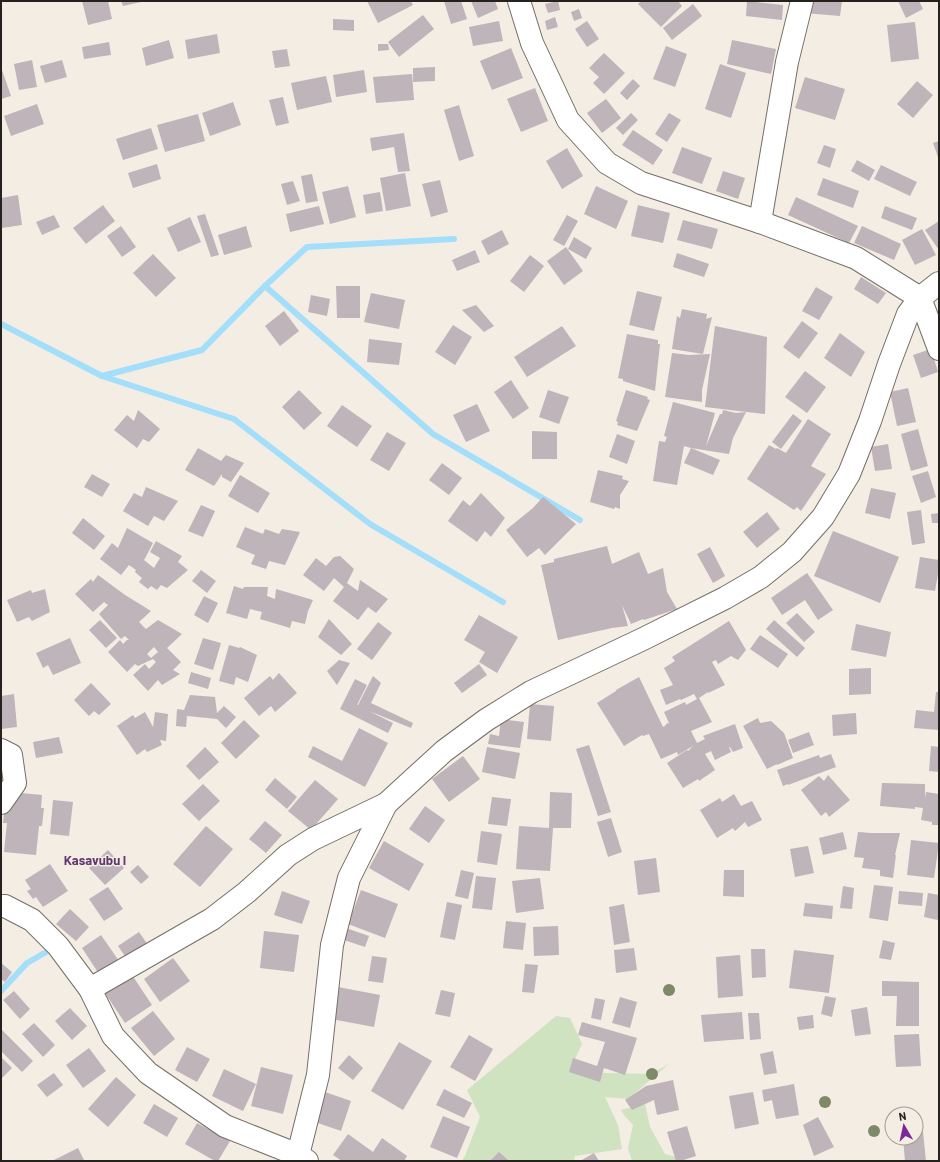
<svg xmlns="http://www.w3.org/2000/svg" width="940" height="1162" viewBox="0 0 940 1162" font-family="Barlow,sans-serif">
  <style>
    .green { fill: #cfe3c0 }
    .lines { fill: none; stroke-linecap: round; stroke-linejoin: round }
    .stream { stroke: #a3defa; stroke-width: 6 }
    .building { fill: #bfb4b9; fill-rule: evenodd }
    .minor-casing { stroke: #756f66; stroke-width: 24 }
    .minor { stroke: #fff; stroke-width: 22 }
    .tree { fill: #7e8967 }
    .labels { text-anchor: middle; dominant-baseline: central; stroke-width: 3; stroke-linejoin: round; paint-order: stroke }
    .neighbourhood-label { font-size: 13px; font-weight: bold; fill: #613971; stroke: #f3ede3 }
  </style>
  <rect width="100%" height="100%" fill="#f3ede3"/>
  <!-- green -->
  <g class="green">
    <polygon points="556,1016 570,1018 582,1044 569,1072 651,1074 669,1064 628,1099 605,1097 618,1125 622,1149 575,1156 574,1161 462,1161 465,1156 480,1117 467,1090"/>
    <polygon points="645,1104 650,1127 665,1154 691,1161 632,1161 628,1148 633,1125 624,1115 621,1110"/>
  </g>
  <g class="lines">
    <!-- stream -->
    <g class="stream">
      <polyline points="265,286 433,434 580,520"/>
      <polyline points="1,324 102,376 234,419 370,524 503,602"/>
      <polyline points="102,376 202,350 265,286 307,247 454,239"/>
      <polyline points="1,991 27,963 55,947"/>
    </g>
  </g>
  <!-- building -->
  <g class="building">
    <polygon points="82,1 108,1 112,19 88,25"/>
    <polygon points="121,1 141,1 141,2 123,6"/>
    <polygon points="367,1 411,1 413,5 378,23"/>
    <polygon points="444,1 461,1 467,19 451,24"/>
    <polygon points="471,1 495,1 498,9 478,18"/>
    <polygon points="558,1 560,10 548,13 545,4"/>
    <polygon points="641,1 678,1 682,6 661,27 638,4"/>
    <polygon points="747,1 783,5 782,20 746,16"/>
    <polygon points="805,1 842,1 840,16 804,13"/>
    <polygon points="898,1 919,1 923,9 906,18"/>
    <polygon points="693,4 702,16 672,40 663,28"/>
    <polygon points="579,9 582,18 574,21 571,12"/>
    <polygon points="423,15 434,29 399,57 388,42"/>
    <polygon points="555,17 558,27 547,30 545,21"/>
    <polygon points="333,19 354,20 354,31 333,30"/>
    <polygon points="499,21 503,41 473,46 469,27"/>
    <polygon points="587,21 599,39 587,47 575,29"/>
    <polygon points="915,22 919,59 891,62 887,25"/>
    <polygon points="217,34 220,53 188,59 185,40"/>
    <polygon points="169,40 174,58 146,66 142,48"/>
    <polygon points="732,40 776,49 771,74 727,64"/>
    <polygon points="109,42 111,55 84,59 82,47"/>
    <polygon points="378,44 388,44 389,50 378,51"/>
    <polygon points="666,46 687,54 675,87 653,79"/>
    <polygon points="511,48 523,78 492,90 480,61"/>
    <polygon points="287,49 290,66 275,68 272,51"/>
    <polygon points="604,53 625,73 604,94 593,83 599,77 589,68"/>
    <polygon points="32,60 37,87 19,90 14,64"/>
    <polygon points="62,60 67,77 45,83 40,66"/>
    <polygon points="720,64 746,73 731,118 705,109"/>
    <polygon points="1,67 11,96 1,99"/>
    <polygon points="435,67 435,81 413,82 413,68"/>
    <polygon points="364,70 367,92 336,97 333,75"/>
    <polygon points="412,74 414,100 376,103 373,77"/>
    <polygon points="326,76 332,102 297,110 291,83"/>
    <polygon points="805,77 845,89 835,120 795,108"/>
    <polygon points="633,79 640,86 627,100 620,93"/>
    <polygon points="917,81 933,95 913,118 897,104"/>
    <polygon points="535,88 548,121 521,132 507,99"/>
    <polygon points="283,97 289,123 276,126 269,100"/>
    <polygon points="606,99 621,118 602,133 587,113"/>
    <polygon points="233,102 241,125 210,136 202,113"/>
    <polygon points="37,104 44,124 11,136 4,116"/>
    <polygon points="459,105 474,156 459,161 444,110"/>
    <polygon points="631,113 638,120 623,135 616,128"/>
    <polygon points="669,113 681,120 667,142 655,134"/>
    <polygon points="198,114 205,141 165,152 157,125"/>
    <polygon points="151,128 158,149 123,160 116,139"/>
    <polygon points="633,130 663,150 653,165 622,145"/>
    <polygon points="404,133 410,171 398,172 394,147 372,151 370,138"/>
    <polygon points="939,141 939,160 933,143"/>
    <polygon points="824,145 836,149 830,168 817,163"/>
    <polygon points="682,147 712,158 702,184 672,173"/>
    <polygon points="567,148 583,176 562,189 546,161"/>
    <polygon points="857,160 875,170 869,181 851,171"/>
    <polygon points="157,164 161,179 133,188 128,173"/>
    <polygon points="881,165 917,182 910,196 874,179"/>
    <polygon points="723,171 745,178 738,199 716,191"/>
    <polygon points="405,173 411,206 386,211 380,178"/>
    <polygon points="312,174 318,201 306,203 301,176"/>
    <polygon points="823,178 859,191 853,208 817,195"/>
    <polygon points="440,180 448,212 431,217 422,184"/>
    <polygon points="293,181 300,201 287,205 281,184"/>
    <polygon points="348,186 356,217 330,224 322,192"/>
    <polygon points="596,186 628,201 616,229 584,214"/>
    <polygon points="380,192 383,211 366,214 363,195"/>
    <polygon points="18,195 22,225 2,228 1,198"/>
    <polygon points="796,197 858,226 849,243 788,215"/>
    <polygon points="103,205 115,221 86,244 73,228"/>
    <polygon points="638,205 670,213 663,243 631,236"/>
    <polygon points="319,206 324,224 290,232 286,214"/>
    <polygon points="885,206 917,218 912,230 881,218"/>
    <polygon points="205,214 219,255 211,257 197,216"/>
    <polygon points="54,215 60,227 42,235 36,222"/>
    <polygon points="567,215 578,221 564,246 553,240"/>
    <polygon points="190,217 201,242 178,252 167,228"/>
    <polygon points="683,220 718,229 712,249 677,240"/>
    <polygon points="939,221 939,250 925,230"/>
    <polygon points="121,226 136,247 122,257 107,236"/>
    <polygon points="246,226 252,247 224,255 218,235"/>
    <polygon points="862,226 901,244 894,260 854,243"/>
    <polygon points="922,229 936,255 915,265 902,240"/>
    <polygon points="502,230 509,244 488,255 481,241"/>
    <polygon points="574,237 592,248 586,259 568,249"/>
    <polygon points="566,247 583,271 564,285 547,261"/>
    <polygon points="475,250 480,262 457,271 452,260"/>
    <polygon points="677,253 709,264 704,277 673,267"/>
    <polygon points="153,254 176,278 156,297 133,273"/>
    <polygon points="530,255 544,266 524,292 510,281"/>
    <polygon points="861,277 886,293 878,304 854,289"/>
    <polygon points="336,286 360,286 360,318 337,318"/>
    <polygon points="816,287 833,297 819,320 802,311"/>
    <polygon points="637,291 662,297 654,331 629,325"/>
    <polygon points="371,293 405,300 399,329 364,322"/>
    <polygon points="311,295 330,299 327,316 308,312"/>
    <polygon points="476,305 494,326 484,332 462,310"/>
    <polygon points="682,309 707,314 706,319 712,317 703,354 672,349 677,316 680,318"/>
    <polygon points="284,311 299,331 280,346 265,326"/>
    <polygon points="802,321 818,333 799,359 783,347"/>
    <polygon points="453,325 472,337 455,365 435,352"/>
    <polygon points="562,326 576,346 527,377 514,357"/>
    <polygon points="715,326 767,337 765,414 705,407"/>
    <polygon points="840,333 865,352 851,377 824,358"/>
    <polygon points="627,334 658,340 658,344 660,344 655,391 623,381 623,379 618,378"/>
    <polygon points="369,339 402,343 399,365 367,362"/>
    <polygon points="931,349 938,372 921,378 913,355"/>
    <polygon points="672,353 689,355 710,354 702,390 702,402 665,397"/>
    <polygon points="805,371 826,387 807,413 785,397"/>
    <polygon points="511,380 529,408 513,419 494,392"/>
    <polygon points="908,388 916,422 897,426 890,392"/>
    <polygon points="299,390 322,413 304,430 282,407"/>
    <polygon points="548,390 569,397 559,424 539,417"/>
    <polygon points="626,390 648,397 647,399 650,400 637,431 617,425 618,422 616,421"/>
    <polygon points="673,402 715,413 706,446 720,414 722,414 723,410 736,413 746,412 733,438 729,454 691,448 720,460 713,475 684,463 691,448 684,446 677,485 653,481 659,441 665,442 667,437 664,436"/>
    <polygon points="477,404 490,431 466,442 453,415"/>
    <polygon points="342,405 372,426 357,447 327,426"/>
    <polygon points="138,410 160,429 149,442 143,439 137,448 114,430 127,415 134,421"/>
    <polygon points="793,414 802,421 781,449 772,442"/>
    <polygon points="808,419 831,434 811,466 826,474 801,511 797,507 794,510 747,479 769,445 776,449 777,448 786,453"/>
    <polygon points="918,429 928,466 911,471 901,434"/>
    <polygon points="532,431 557,432 557,459 532,459"/>
    <polygon points="387,432 406,443 389,471 370,460"/>
    <polygon points="617,434 635,441 627,464 609,457"/>
    <polygon points="888,444 892,469 875,471 871,447"/>
    <polygon points="198,448 221,461 226,455 244,463 231,482 222,477 222,474 214,486 185,470"/>
    <polygon points="442,463 462,478 449,495 429,480"/>
    <polygon points="598,470 623,476 622,479 629,481 620,495 620,509 615,507 614,509 590,502"/>
    <polygon points="928,471 936,497 921,503 912,476"/>
    <polygon points="92,474 110,484 102,497 84,487"/>
    <polygon points="240,475 270,493 258,513 228,496"/>
    <polygon points="146,487 178,501 164,521 154,516 148,526 123,511 134,493 142,497"/>
    <polygon points="871,488 896,493 890,519 865,513"/>
    <polygon points="481,493 505,518 491,537 485,531 477,542 448,521 463,500 470,506"/>
    <polygon points="543,497 576,524 545,555 539,548 527,557 506,530 533,508"/>
    <polygon points="201,505 215,511 203,537 188,531"/>
    <polygon points="921,510 925,543 912,545 907,512"/>
    <polygon points="767,512 780,529 757,548 743,532"/>
    <polygon points="939,513 939,523 932,523 931,514"/>
    <polygon points="83,518 105,536 94,550 72,533"/>
    <polygon points="245,527 263,534 265,529 279,534 282,529 300,532 285,565 269,561 266,569 251,564 255,555 236,547"/>
    <polygon points="127,528 153,543 142,564 144,560 154,568 160,558 150,552 156,541 182,556 178,562 188,570 167,588 161,585 157,590 151,586 148,589 139,582 142,578 135,572 136,570 129,565 121,575 100,559 112,543 118,548"/>
    <polygon points="833,531 899,557 880,603 814,576"/>
    <polygon points="607,546 612,564 639,552 648,574 663,568 667,592 677,609 644,620 643,619 631,624 622,605 628,626 612,628 558,640 541,565 554,562 554,559"/>
    <polygon points="710,547 725,576 713,583 697,554"/>
    <polygon points="340,556 354,569 347,583 358,591 360,580 388,599 376,613 368,607 358,620 333,601 344,587 334,578 324,591 303,575 316,558 326,566 334,557"/>
    <polygon points="920,557 939,560 939,568 935,591 915,588"/>
    <polygon points="201,570 216,581 207,593 192,581"/>
    <polygon points="807,573 833,610 818,620 805,600 782,615 771,598"/>
    <path d="M 98,575 L 125,595 L 151,611 L 139,622 L 146,629 L 158,620 L 182,634 L 167,648 L 181,662 L 173,670 L 180,674 L 162,685 L 158,680 L 148,691 L 133,675 L 145,664 L 149,669 L 156,662 L 153,659 L 138,666 L 135,664 L 127,672 L 108,652 L 120,640 L 123,644 L 127,640 L 129,640 L 125,636 L 121,639 L 99,614 L 108,605 L 104,602 L 93,612 L 75,594 L 91,579 L 93,582 ZM 154,647 L 158,652 L 151,658 L 147,654 Z"/>
    <polygon points="234,586 243,589 244,587 268,587 267,596 275,599 276,589 313,600 308,611 305,624 292,621 290,628 260,619 262,612 250,609 247,619 226,613"/>
    <polygon points="45,589 50,612 32,621 29,617 17,622 7,600 31,590 32,593"/>
    <polygon points="204,596 218,603 208,623 194,615"/>
    <polygon points="797,613 815,632 804,642 786,623"/>
    <polygon points="479,615 518,637 497,673 479,662 485,652 464,640"/>
    <polygon points="329,619 352,644 341,655 318,637"/>
    <polygon points="100,620 117,638 106,648 89,630"/>
    <polygon points="774,620 805,648 797,657 766,629"/>
    <polygon points="729,621 746,650 738,660 731,656 718,664 716,660 712,662 725,685 708,693 708,692 699,698 712,722 691,731 697,743 705,739 703,736 735,724 743,748 733,752 730,747 729,747 731,752 715,760 711,751 705,754 715,770 699,781 698,779 683,788 667,763 687,750 688,751 693,746 678,755 677,752 661,759 649,734 643,736 642,735 624,746 597,703 616,691 616,690 639,677 663,727 666,725 666,724 669,723 664,712 685,702 686,705 697,699 694,694 681,700 680,699 666,705 660,690 673,685 664,668 675,661 672,657"/>
    <polygon points="378,622 392,633 372,660 357,649"/>
    <polygon points="856,624 891,632 886,657 851,650"/>
    <polygon points="760,635 788,654 778,668 750,649"/>
    <polygon points="70,638 81,663 53,675 48,665 43,668 36,653"/>
    <polygon points="203,638 221,643 213,670 194,664"/>
    <polygon points="229,645 239,648 240,647 257,655 248,682 236,677 234,685 219,681"/>
    <polygon points="339,660 350,663 337,685 327,671"/>
    <polygon points="479,664 487,675 462,693 454,683"/>
    <polygon points="871,668 871,694 849,695 849,669"/>
    <polygon points="191,672 211,678 208,689 188,683"/>
    <polygon points="279,673 297,693 275,712 271,706 259,716 244,698 270,676 273,680"/>
    <polygon points="373,676 381,683 371,703 413,723 411,728 369,711 393,723 388,733 340,709 355,679 367,685 357,705 358,705"/>
    <polygon points="91,683 111,704 99,715 94,711 89,716 74,700"/>
    <polygon points="936,692 939,692 939,730 914,728 916,710 934,712"/>
    <polygon points="14,694 17,727 1,729 1,696"/>
    <polygon points="190,695 215,697 217,713 224,706 236,717 226,728 217,719 187,716 186,727 176,726 177,709 184,710"/>
    <polygon points="530,704 554,706 551,741 527,739"/>
    <polygon points="145,712 153,727 155,712 168,714 166,741 160,740 162,745 147,752 145,749 137,755 117,726 133,715 135,718"/>
    <polygon points="856,713 857,734 833,736 832,715"/>
    <polygon points="758,718 760,723 771,721 784,733 793,758 777,765 777,764 767,769 743,726"/>
    <polygon points="501,719 524,722 520,748 488,744 490,734 499,736"/>
    <polygon points="244,720 260,736 236,759 221,743"/>
    <polygon points="359,728 388,743 365,787 308,757 313,746 342,761"/>
    <polygon points="809,732 814,745 793,753 788,740"/>
    <polygon points="59,737 63,753 36,758 33,742"/>
    <polygon points="589,745 611,812 598,816 576,749"/>
    <polygon points="931,746 939,747 939,772 929,771"/>
    <polygon points="205,747 219,762 199,780 186,766"/>
    <polygon points="487,747 520,753 515,779 482,772"/>
    <polygon points="831,754 836,767 788,785 788,784 783,786 777,770 819,755 820,758"/>
    <polygon points="463,756 480,779 449,802 432,779"/>
    <polygon points="828,775 850,800 829,817 826,812 821,816 801,790 819,776 824,781"/>
    <polygon points="275,778 297,797 287,809 265,790"/>
    <polygon points="315,780 338,799 311,830 288,811"/>
    <polygon points="882,783 925,784 925,798 926,792 939,794 939,825 932,825 932,822 921,820 923,808 915,807 915,809 880,806"/>
    <polygon points="203,784 220,801 199,821 182,804"/>
    <polygon points="10,792 42,795 41,808 44,808 42,826 39,826 36,855 4,852 7,823 3,823 5,805"/>
    <polygon points="550,792 572,793 571,828 553,828 550,871 516,869 519,826 549,828"/>
    <polygon points="734,794 741,806 752,801 762,820 748,827 745,822 735,831 733,828 717,838 700,810 720,798 722,802"/>
    <polygon points="492,797 511,799 507,826 488,824"/>
    <polygon points="53,800 73,802 69,836 50,834"/>
    <polygon points="425,806 445,820 429,843 409,829"/>
    <polygon points="611,818 622,852 608,857 597,822"/>
    <polygon points="265,821 282,835 266,853 249,839"/>
    <polygon points="206,826 233,849 200,887 173,864"/>
    <polygon points="481,831 502,834 497,865 477,862"/>
    <polygon points="843,832 847,849 823,855 819,838"/>
    <polygon points="858,832 871,833 900,833 895,855 896,855 893,878 880,876 880,870 862,868 864,858 854,857"/>
    <polygon points="911,840 939,843 934,878 907,875"/>
    <polygon points="384,841 424,864 409,891 369,868"/>
    <polygon points="808,846 814,873 795,877 790,849"/>
    <polygon points="108,850 124,868 105,885 89,868"/>
    <polygon points="656,858 660,892 638,895 634,861"/>
    <polygon points="50,864 68,891 43,907 36,897 33,899 27,891 31,889 25,880"/>
    <polygon points="138,865 149,877 141,884 130,872"/>
    <polygon points="461,870 474,873 468,899 455,896"/>
    <polygon points="724,870 744,870 744,897 723,896"/>
    <polygon points="476,876 496,878 492,910 472,908"/>
    <polygon points="540,878 544,909 516,913 512,881"/>
    <polygon points="874,885 893,887 888,921 869,918"/>
    <polygon points="843,886 854,888 852,909 840,908"/>
    <polygon points="108,887 123,909 104,921 89,899"/>
    <polygon points="361,890 398,904 385,938 348,924"/>
    <polygon points="282,891 310,901 302,924 274,915"/>
    <polygon points="899,891 923,893 922,906 898,904"/>
    <polygon points="928,893 939,895 938,920 924,917"/>
    <polygon points="447,902 462,905 455,940 440,937"/>
    <polygon points="805,903 833,906 832,919 803,916"/>
    <polygon points="624,904 630,942 614,945 609,907"/>
    <polygon points="70,909 89,927 76,941 56,924"/>
    <polygon points="506,921 526,923 523,950 503,948"/>
    <polygon points="558,926 559,955 534,956 533,927"/>
    <polygon points="343,927 369,936 365,947 338,938"/>
    <polygon points="264,931 299,935 294,972 260,968"/>
    <polygon points="139,932 148,945 127,959 118,946"/>
    <polygon points="101,935 119,961 99,974 82,948"/>
    <polygon points="883,940 895,943 891,960 879,958"/>
    <polygon points="634,948 637,970 616,973 614,950"/>
    <polygon points="751,949 765,949 766,977 752,978"/>
    <polygon points="794,950 834,955 829,993 789,988"/>
    <polygon points="740,955 743,996 718,998 716,957"/>
    <polygon points="372,956 387,958 383,983 368,981"/>
    <polygon points="173,958 190,981 160,1002 144,979"/>
    <polygon points="1,963 12,972 5,982 1,979"/>
    <polygon points="525,964 538,965 534,993 522,992"/>
    <polygon points="130,972 152,1005 125,1023 103,990"/>
    <polygon points="882,981 919,982 919,1026 896,1026 897,996 882,996"/>
    <polygon points="338,987 380,995 374,1027 331,1019"/>
    <polygon points="441,990 455,993 450,1017 435,1014"/>
    <polygon points="14,991 30,1009 20,1019 3,1000"/>
    <polygon points="825,996 836,998 832,1017 821,1014"/>
    <polygon points="620,997 637,1002 630,1028 612,1023"/>
    <polygon points="595,998 605,1000 601,1020 591,1018"/>
    <polygon points="867,1007 871,1034 855,1036 851,1010"/>
    <polygon points="70,1008 87,1026 72,1040 55,1021"/>
    <polygon points="153,1011 175,1039 154,1056 131,1028"/>
    <polygon points="742,1012 744,1039 704,1042 701,1015"/>
    <polygon points="748,1013 759,1013 761,1039 750,1040"/>
    <polygon points="813,1015 814,1028 799,1030 797,1017"/>
    <polygon points="582,1022 637,1038 625,1075 604,1068 600,1082 569,1072 573,1058 597,1066 605,1042 578,1035"/>
    <polygon points="34,1023 55,1045 43,1057 22,1034"/>
    <polygon points="1,1029 33,1061 22,1072 1,1051"/>
    <polygon points="919,1034 921,1066 896,1067 894,1035"/>
    <polygon points="469,1035 493,1049 475,1081 450,1067"/>
    <polygon points="399,1042 432,1061 403,1110 371,1091"/>
    <polygon points="187,1047 210,1059 197,1082 175,1070"/>
    <polygon points="89,1048 106,1071 83,1088 66,1065"/>
    <polygon points="773,1051 777,1073 764,1075 760,1054"/>
    <polygon points="349,1055 363,1068 353,1080 338,1068"/>
    <polygon points="1,1057 12,1068 1,1079"/>
    <polygon points="261,1067 293,1075 283,1114 251,1106"/>
    <polygon points="224,1069 256,1084 243,1111 212,1096"/>
    <polygon points="54,1073 63,1085 47,1097 37,1085"/>
    <polygon points="116,1077 136,1095 108,1127 88,1109"/>
    <polygon points="673,1080 679,1110 657,1115 654,1100 632,1110 625,1100 646,1086"/>
    <polygon points="794,1084 799,1115 776,1119 772,1100 764,1102 762,1090"/>
    <polygon points="444,1089 472,1103 464,1118 436,1105"/>
    <polygon points="325,1092 351,1101 341,1131 315,1122"/>
    <polygon points="753,1092 759,1124 735,1129 729,1096"/>
    <polygon points="154,1104 178,1118 167,1137 143,1123"/>
    <polygon points="443,1116 470,1127 457,1158 430,1147"/>
    <polygon points="818,1117 834,1147 814,1156 803,1125"/>
    <polygon points="197,1123 230,1141 218,1161 215,1161 185,1144"/>
    <polygon points="687,1126 696,1156 680,1161 676,1161 667,1132"/>
    <polygon points="916,1132 923,1132 926,1161 905,1161 903,1138 916,1138"/>
    <polygon points="348,1134 373,1152 382,1138 407,1156 404,1161 342,1161 333,1155"/>
    <polygon points="78,1148 84,1160 82,1161 52,1161"/>
    <polygon points="499,1152 509,1161 490,1161"/>
    <polygon points="594,1153 599,1161 580,1161"/>
  </g>
  <g class="lines">
    <!-- minor casing -->
    <g class="minor-casing">
      <g id="minor">
        <polyline points="519,1 532,43 568,120 607,163 641,183 760,222 856,258 920,298 939,349"/>
        <polyline points="760,222 787,62 802,1"/>
        <polyline points="1,750 11,755 15,783 1,803"/>
        <polyline points="1,906 5,906 32,920 58,946 90,989 113,1036 148,1073 225,1126 298,1155 307,1161"/>
        <polyline points="90,989 212,919 247,892 288,855 313,839 386,804 444,751 486,720 531,692 643,639 725,598 761,577 792,552 823,517 849,474 870,421 889,364 908,314 920,298 939,283"/>
        <polyline points="298,1155 318,1075 332,945 349,878 386,804"/>
      </g>
    </g>
    <!-- minor -->
    <use href="#minor" class="minor"/>
  </g>
  <!-- trees -->
  <g class="tree">
    <circle cx="669" cy="990" r="6"/>
    <circle cx="652" cy="1074" r="6"/>
    <circle cx="825" cy="1102" r="6"/>
    <circle cx="874" cy="1131" r="6"/>
  </g>
  <g class="labels">
    <!-- neighbourhood labels -->
    <g class="neighbourhood-label">
      <text x="95" y="860">Kasavubu I</text>
    </g>
  </g>
  <!-- border -->
  <rect width="940" height="1162" fill="none" stroke="#24211e" stroke-width="4"/>
  <!-- north arrow -->
  <g transform="translate(904 1126) rotate(351)"><circle r="19" fill="#f3ede3" stroke="#a09b94"/>
  <path d="M0-3L7 15L0 10L-7 15Z" fill="#7c2998"/>
  <text y="-6" font-size="11" font-weight="bold" text-anchor="middle" fill="#24211e">N</text>
  </g>
</svg>
